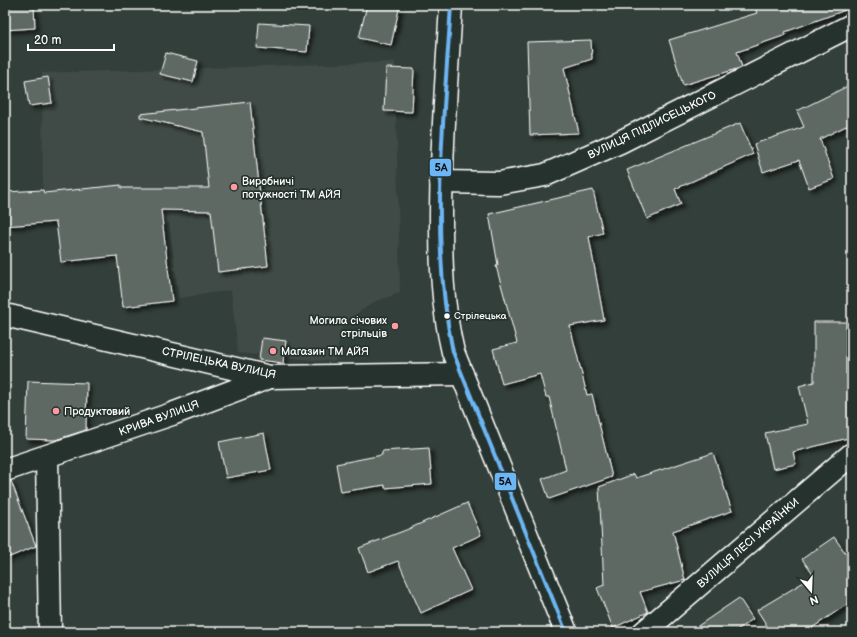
<svg xmlns="http://www.w3.org/2000/svg" width="857" height="637" viewBox="0 0 857 637" font-family="'Balsamiq Sans',sans-serif">
  <style>
    .built { fill: #404c47 }
    .building { fill: #5f6964; stroke: #fff; filter: url(#shadow) }
    .lines { fill: none; stroke-linecap: round; stroke-linejoin: round }
    .minor-casing { stroke: #fff; stroke-width: 25 }
    .minor { stroke: #26332d; stroke-width: 22 }
    .bus-1-casing { stroke: #26332d; stroke-width: 7 }
    .bus-1 { stroke: #6db6f5; stroke-width: 4 }
    .poi-dot { fill: #ff9aa2; stroke: #26332d; stroke-width: 1.5 }
    .bus-dot { fill: #fff; stroke: #26332d; stroke-width: 1.5 }
    .labels { text-anchor: middle; dominant-baseline: central; stroke-width: 3.5; stroke-linejoin: round; paint-order: stroke }
    .bus-label { font-size: 10px; fill: #fff; stroke: #26332d; text-anchor: start }
    .street-label { font-size: 11px; fill: #fff; stroke: #26332d }
    .poi-label { font-size: 11px; fill: #fff; stroke: #26332d; text-anchor: start }
    .line-badge { stroke: #26332d; stroke-width: 1.5 }
    .pale-badge-label { font-size: 11px; text-anchor: middle; font-weight: bold; fill: #111 }
  </style>
  <defs>
    <filter id="shadow"><feDropShadow dx="3.5" dy="3.5" stdDeviation="2" flood-color="#0009"/></filter>
  </defs>
  <rect width="100%" height="100%" fill="#333f3a"/>
  <filter id="ink" filterUnits="userSpaceOnUse"><feTurbulence type="fractalNoise" baseFrequency=".025" numOctaves="2"/><feDisplacementMap in="SourceGraphic" scale="8" xChannelSelector="R" yChannelSelector="G"/><feConvolveMatrix kernelMatrix="1 2 1 2 8 2 1 2 1" color-interpolation-filters="sRGB"/></filter>
  <g filter="url(#ink)">
    <!-- built -->
    <polygon class="built" points="395,62 400,293 376,301 353,316 341,329 335,362 238,353 231,290 179,298 169,223 119,226 43,205 42,73"/>
    <!-- building -->
    <g class="building">
      <polygon points="34,5 35,28 5,30 5,7"/>
      <polygon points="367,5 400,5 391,45 359,38"/>
      <polygon points="754,5 850,5 851,8 785,32 786,35 737,52 742,67 740,68 683,85 669,40 757,13"/>
      <polygon points="259,23 309,26 307,52 257,48"/>
      <polygon points="591,40 592,59 564,68 579,133 530,135 527,42"/>
      <polygon points="166,53 198,61 193,82 160,74"/>
      <polygon points="386,68 414,69 412,112 384,111"/>
      <polygon points="48,77 52,103 29,106 25,81"/>
      <polygon points="852,84 852,123 820,139 834,179 809,188 799,160 763,172 754,144 804,127 797,111"/>
      <polygon points="250,102 268,266 218,272 211,211 161,210 172,301 123,307 117,256 61,262 56,222 5,226 5,192 43,190 44,193 121,185 121,188 209,188 203,132 140,117 140,114"/>
      <polygon points="740,123 753,154 675,189 681,204 647,219 627,170"/>
      <polygon points="593,190 603,233 589,237 604,320 570,326 587,395 592,394 612,477 549,499 542,479 566,470 549,397 546,397 540,374 502,384 493,349 517,343 496,266 498,265 489,214"/>
      <polygon points="814,322 846,322 846,374 852,373 852,437 793,452 796,464 773,469 765,433 808,424 799,386 814,382"/>
      <polygon points="262,338 286,341 283,363 259,360"/>
      <polygon points="28,381 87,383 86,430 55,440 26,439"/>
      <polygon points="264,433 271,470 226,478 219,442"/>
      <polygon points="429,448 432,484 385,488 385,485 341,492 336,464 382,455 382,451"/>
      <polygon points="713,453 732,511 673,531 685,580 640,592 648,612 613,628 597,588 604,585 599,487 634,474 636,478"/>
      <polygon points="11,481 36,546 5,559 5,482"/>
      <polygon points="467,503 481,535 452,548 471,590 421,613 398,561 368,572 359,548 406,530"/>
      <polygon points="834,537 852,562 852,601 806,632 771,632 757,610 814,576 802,559"/>
      <polygon points="739,598 753,619 734,632 689,632"/>
    </g>
    <g class="lines">
      <!-- minor casing -->
      <g class="minor-casing">
        <g id="minor">
          <path d="M 451,5 C 447,75 441,146 441,217 C 441,264 442,306 453,352 L 566,632"/>
          <polyline points="441,182 499,183 545,175 620,142 852,25"/>
          <polyline points="5,315 270,377 462,374"/>
          <polyline points="47,457 50,632"/>
          <polyline points="5,470 172,414 270,377"/>
          <polyline points="644,632 852,454"/>
        </g>
      </g>
      <!-- minor -->
      <use href="#minor" class="minor"/>
      <!-- bus-1 casing -->
      <g class="bus-1-casing">
        <path id="bus-1" d="M 451,5 C 444,119 429,239 453,352 L 566,632"/>
      </g>
      <!-- bus-1 -->
      <use href="#bus-1" class="bus-1"/>
    </g>
  </g>
  <!-- markers -->
  <g class="poi-dot">
    <circle cx="234" cy="187" r="4"/>
    <circle cx="395" cy="326" r="4"/>
    <circle cx="273" cy="351" r="4"/>
    <circle cx="56" cy="411" r="4"/>
  </g>
  <circle class="bus-dot" cx="447" cy="316" r="3.5"/>
  <g class="labels">
    <!-- bus labels -->
    <g class="bus-label">
      <text x="454" y="316">Стрілецька</text>
    </g>
    <!-- street labels -->
    <g class="street-label">
      <text transform="translate(652 125) rotate(-26)">ВУЛИЦЯ ПІДЛИСЕЦЬКОГО</text>
      <text transform="translate(219 363) rotate(12)">СТРІЛЕЦЬКА ВУЛИЦЯ</text>
      <text transform="translate(159 418) rotate(-20)">КРИВА ВУЛИЦЯ</text>
      <text transform="translate(748 543) rotate(-41)">ВУЛИЦЯ ЛЕСІ УКРАЇНКИ</text>
    </g>
    <!-- poi labels -->
    <g class="poi-label">
      <text x="242" y="181">Виробничі<tspan x="242" dy="13">потужності ТМ АЙЯ</tspan></text>
      <text x="387" y="320" text-anchor="end">Могила січових<tspan x="387" dy="13">стрільців</tspan></text>
      <text x="281" y="351">Магазин ТМ АЙЯ</text>
      <text x="64" y="411">Продуктовий</text>
    </g>
  </g>
  <g class="line-badge">
    <rect x="429" y="158" width="23" height="19" rx="4" fill="#6db6f5"/>
    <rect x="494" y="472" width="23" height="19" rx="4" fill="#6db6f5"/>
  </g>
  <g class="pale-badge-label">
    <text x="441" y="171">5А</text>
    <text x="505" y="485">5А</text>
  </g>
  <!-- margin -->
  <rect width="857" height="637" fill="none" stroke="#26332d" stroke-width="20"/>
  <rect x="10" y="10" width="837" height="617" fill="none" stroke="#fff" stroke-width="1.5" filter="url(#ink)"/>
  <!-- north arrow -->
  <g transform="translate(811 591) rotate(161)" stroke="#26332d" stroke-width="3" paint-order="stroke">
  <path d="M0-3L7 15L0 10L-7 15Z" fill="#ffffff"/>
  <text y="-6" font-size="11" font-weight="bold" text-anchor="middle" fill="#ffffff">N</text>
  </g>
  <!-- scale -->
  <path d="M28 44v6h86v-6" fill="none" stroke="#ffffff" stroke-width="2"/>
  <text x="34" y="44" font-size="12" fill="#ffffff" stroke="#26332d" stroke-width="3" paint-order="stroke">20 m</text>
</svg>
